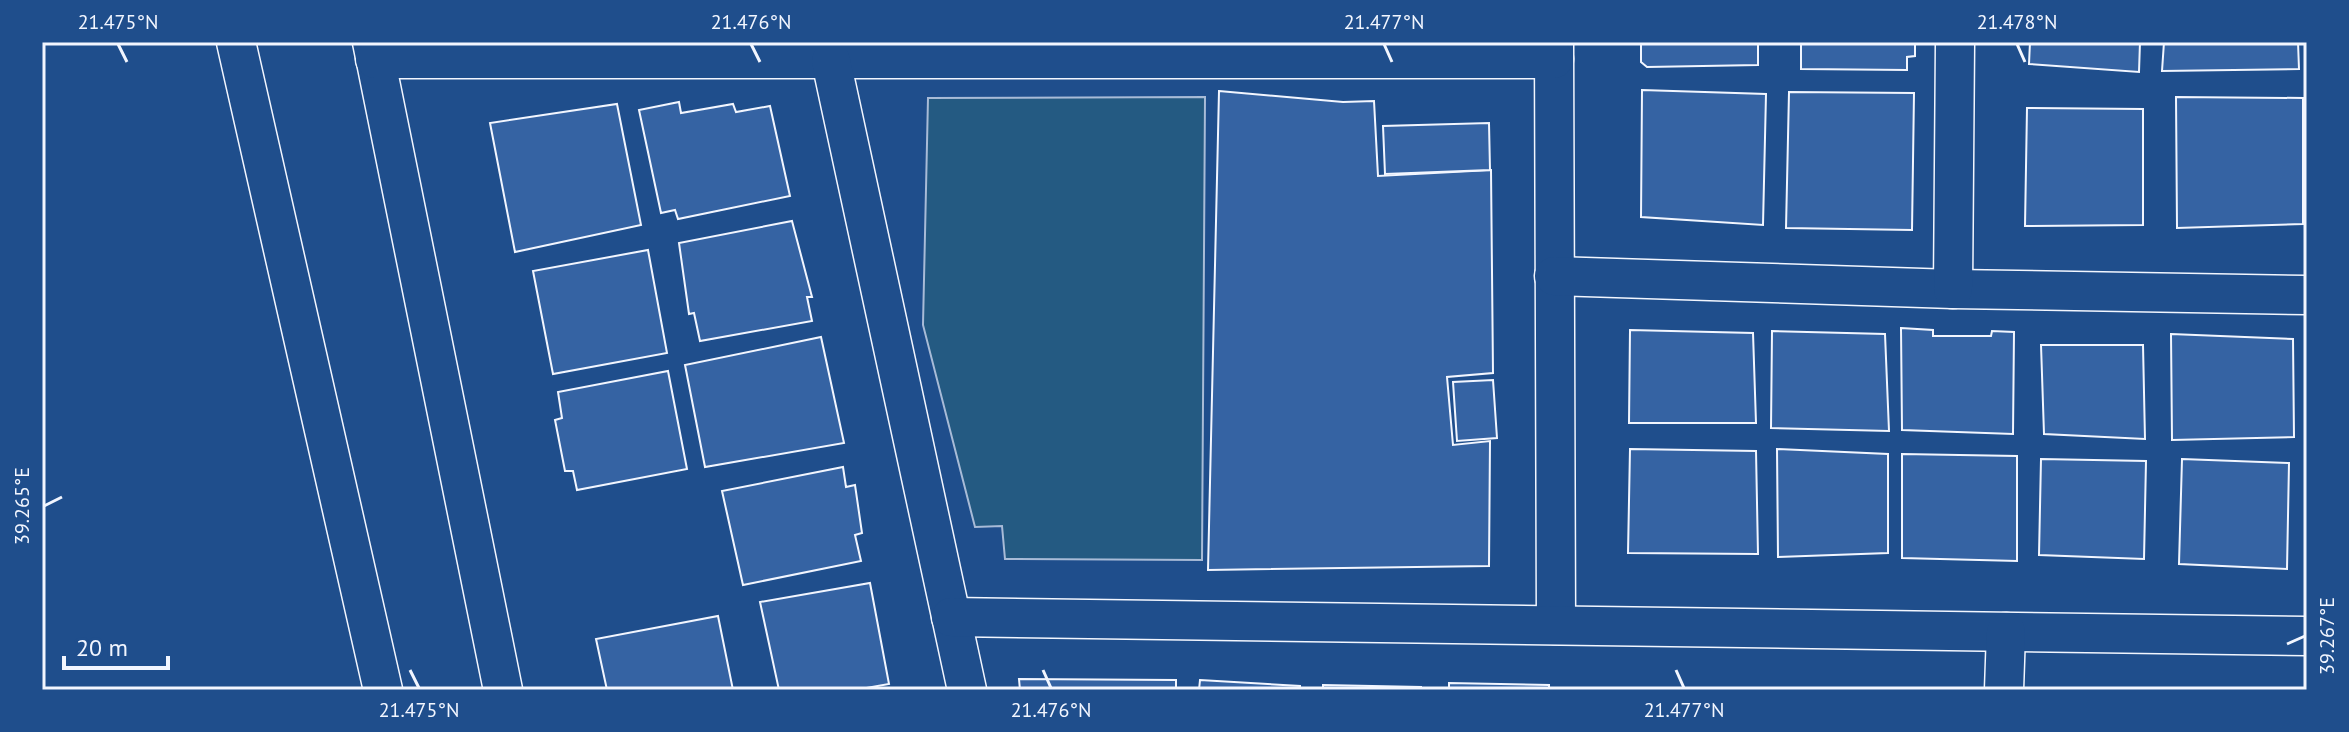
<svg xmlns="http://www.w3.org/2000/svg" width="2349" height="732" viewBox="0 0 2349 732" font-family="'PT Sans',sans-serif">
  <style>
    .green { fill: #245a82; stroke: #a8bbd7; stroke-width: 2 }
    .building { fill: #3563a3; stroke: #f2f6ff; stroke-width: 2 }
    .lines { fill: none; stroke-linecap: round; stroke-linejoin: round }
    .minor-casing { stroke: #f2f6ff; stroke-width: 41 }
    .minor { stroke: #1f4e8c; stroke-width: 38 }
    .ticks { fill: none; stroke: #f2f6ff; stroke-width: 3 }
    .neatline { fill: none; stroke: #f2f6ff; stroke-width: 3 }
    .ticks-label { font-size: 20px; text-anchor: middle; fill: #f2f6ff }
  </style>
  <rect width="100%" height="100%" fill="#1f4e8c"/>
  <!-- green -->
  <polygon class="green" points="1205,97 1202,560 1005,559 1002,526 975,527 923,325 928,98"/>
  <!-- building -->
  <g class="building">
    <polygon points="1641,42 1758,42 1758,65 1647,67 1641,62"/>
    <polygon points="1801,42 1915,42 1915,56 1907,57 1907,70 1801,69"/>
    <polygon points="2030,42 2140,42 2139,72 2029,64"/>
    <polygon points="2164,42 2298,42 2299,69 2162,71"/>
    <polygon points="1642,90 1766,94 1763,225 1641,217"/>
    <polygon points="1219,91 1343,102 1374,101 1378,176 1491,170 1493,373 1447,377 1453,445 1490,441 1489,566 1208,570"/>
    <polygon points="1789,92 1914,93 1912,230 1786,228"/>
    <polygon points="2176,97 2303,98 2303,224 2177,228"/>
    <polygon points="679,102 681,113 733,104 736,112 770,106 790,196 678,219 675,210 661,213 639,110"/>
    <polygon points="617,104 641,225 515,252 490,123"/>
    <polygon points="2027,108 2143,109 2143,225 2025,226"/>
    <polygon points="1489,123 1490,170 1385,174 1383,126"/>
    <polygon points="792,221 812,297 807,297 812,321 700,341 694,313 689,314 679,243"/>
    <polygon points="648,250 667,353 553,374 533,271"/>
    <polygon points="1901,328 1933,330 1933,336 1991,336 1992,331 2014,332 2013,434 1902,430"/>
    <polygon points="1630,330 1753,333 1756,423 1629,423"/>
    <polygon points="1772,331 1885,334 1889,431 1771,428"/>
    <polygon points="2171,334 2293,339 2294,437 2172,440"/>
    <polygon points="821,337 844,443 705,467 685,365"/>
    <polygon points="2041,345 2143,345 2145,439 2044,434"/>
    <polygon points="668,371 687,469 577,490 573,471 565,471 555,420 562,418 558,392"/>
    <polygon points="1493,380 1497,438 1457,441 1453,382"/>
    <polygon points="1630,449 1756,451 1758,554 1628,553"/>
    <polygon points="1777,449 1888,454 1888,553 1778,557"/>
    <polygon points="1902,454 2017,456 2017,561 1902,558"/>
    <polygon points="2041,459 2146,461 2144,559 2039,555"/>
    <polygon points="2182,459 2289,463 2287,569 2179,564"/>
    <polygon points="843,467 846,487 855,485 862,533 855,535 861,561 743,585 722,491"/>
    <polygon points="870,583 889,684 855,690 779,690 760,602"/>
    <polygon points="718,616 733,690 607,690 596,639"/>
    <polygon points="1019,679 1176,680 1176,690 1020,690"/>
    <polygon points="1200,680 1300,686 1300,690 1199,690"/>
    <polygon points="1449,683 1549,685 1549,690 1449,690"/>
    <polygon points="1323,685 1421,687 1421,690 1323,690"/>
  </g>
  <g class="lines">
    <!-- minor casing -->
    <g class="minor-casing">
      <g id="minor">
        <polyline points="236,42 383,690"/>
        <polyline points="372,42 503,690"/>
        <polyline points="1554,42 1556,625"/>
        <polyline points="375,59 1554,59"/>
        <polyline points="831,61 967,690"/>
        <polyline points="1554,276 1953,289 2307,295"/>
        <polyline points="1953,289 1955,42"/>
        <polyline points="951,617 2307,636"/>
        <polyline points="2004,690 2006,632"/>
      </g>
    </g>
    <!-- minor -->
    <use href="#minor" class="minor"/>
  </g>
  <!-- ticks -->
  <path class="ticks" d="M 118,44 L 127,62M 751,44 L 760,62M 1384,44 L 1392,62M 2017,44 L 2025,62M 44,506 L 62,497M 2287,644 L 2305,636M 410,670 L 419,688M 1043,670 L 1051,688M 1676,670 L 1684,688"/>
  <!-- border -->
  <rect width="2349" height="732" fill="none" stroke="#1f4e8c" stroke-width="88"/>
  <!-- scale -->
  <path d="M64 656v12h104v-12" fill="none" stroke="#f2f6ff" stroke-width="4"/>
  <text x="76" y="656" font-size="24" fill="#f2f6ff" stroke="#1f4e8c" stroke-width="6" paint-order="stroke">20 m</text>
  <rect x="44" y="44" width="2261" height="644" class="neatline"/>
  <g class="ticks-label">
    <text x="118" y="29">21.475°N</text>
    <text x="751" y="29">21.476°N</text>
    <text x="1384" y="29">21.477°N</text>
    <text x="2017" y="29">21.478°N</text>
    <text transform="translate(22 506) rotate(-90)" y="7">39.265°E</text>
    <text transform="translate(2327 636) rotate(-90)" y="7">39.267°E</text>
    <text x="419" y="717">21.475°N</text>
    <text x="1051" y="717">21.476°N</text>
    <text x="1684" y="717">21.477°N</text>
  </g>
</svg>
